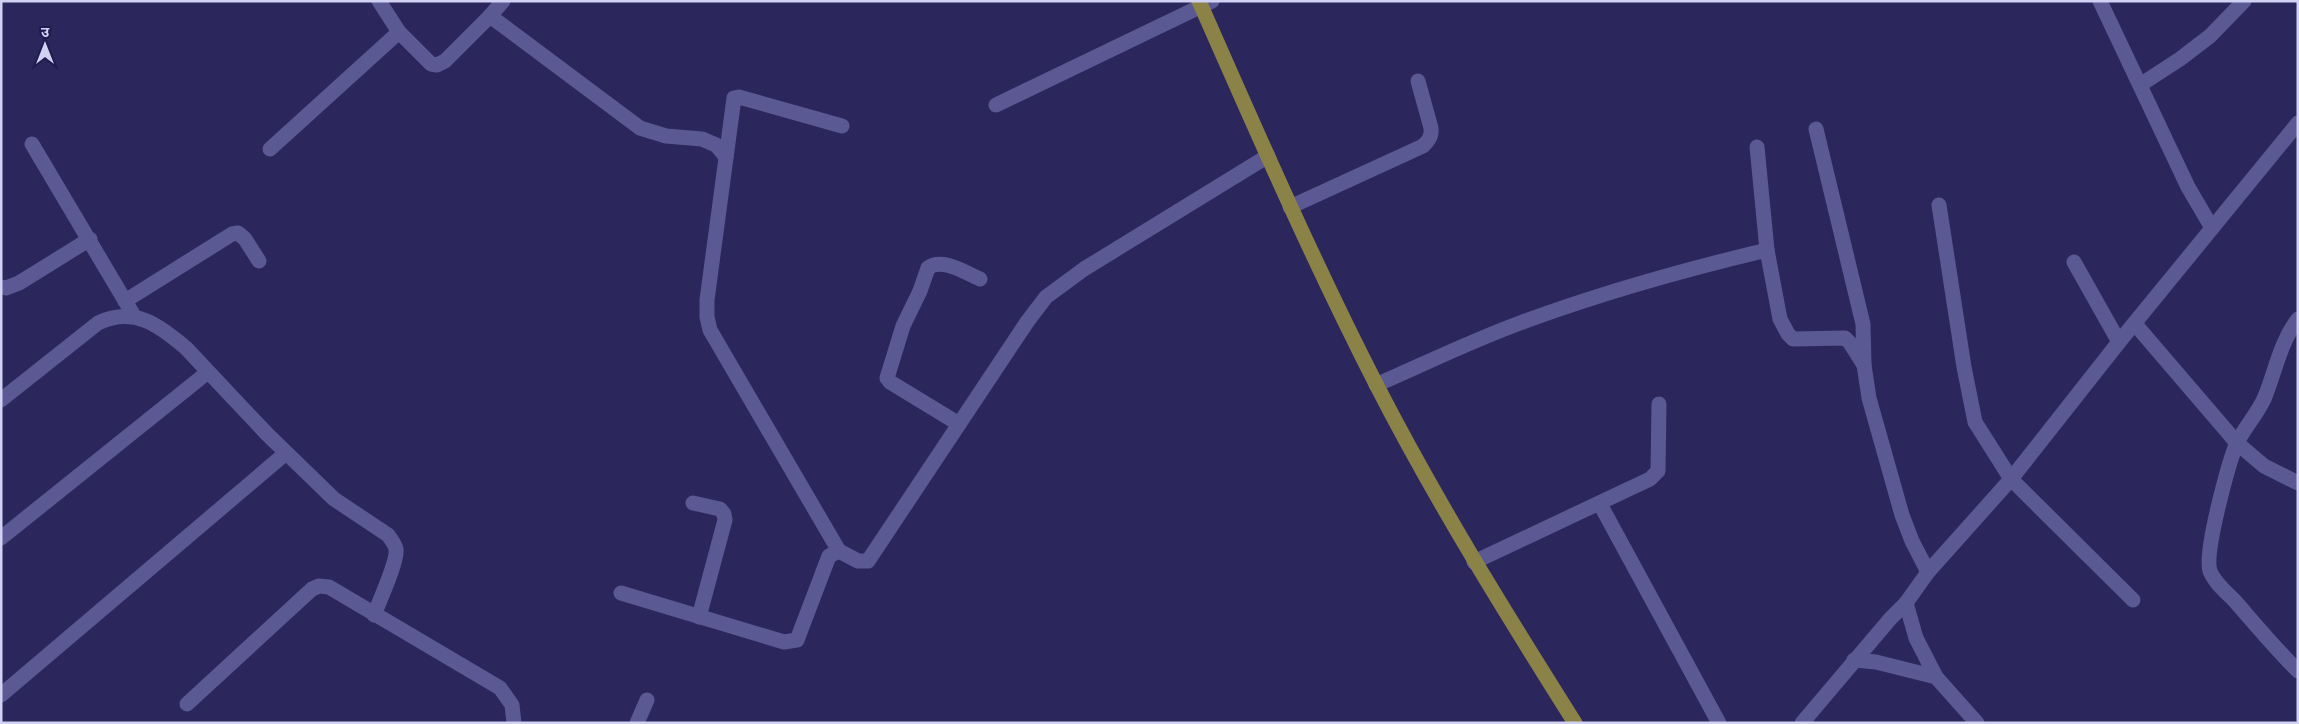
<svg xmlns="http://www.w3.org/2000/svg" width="2299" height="724" viewBox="0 0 2299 724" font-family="'Archivo Narrow','Noto Sans Devanagari',sans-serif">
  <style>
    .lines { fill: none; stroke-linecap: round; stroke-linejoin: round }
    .minor { stroke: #5a5993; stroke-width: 15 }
    .major { stroke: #8b8248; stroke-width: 15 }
  </style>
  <rect width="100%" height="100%" fill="#2b265b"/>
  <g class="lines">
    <!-- minor -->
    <g class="minor">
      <polyline points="379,1 399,32"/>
      <polyline points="503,1 490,16 640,128 666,136 702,139 716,145 726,157"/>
      <polyline points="2100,1 2188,187 2212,228"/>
      <polyline points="2140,85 2180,59 2210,36 2244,1"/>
      <polyline points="996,105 1212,1"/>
      <polyline points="1816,129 1863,324 1864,365 1869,398 1902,515 1912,541 1928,572"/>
      <polyline points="32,144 134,316"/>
      <polyline points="1757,147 1767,250 1780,319 1788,334 1793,339 1845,338 1850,343 1864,365"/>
      <polyline points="270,149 399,32 431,64 437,65 445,61 490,16"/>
      <polyline points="1939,205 1964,367 1975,422 2011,479 2133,600"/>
      <path d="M 1290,207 L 1423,146 C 1429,140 1432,136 1431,128 L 1418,81"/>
      <polyline points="2074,262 2119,342"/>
      <polyline points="1,287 6,288 19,283 90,239"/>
      <polyline points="125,301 232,234 238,233 245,239 259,261"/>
      <path d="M 2298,319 C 2280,342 2275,373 2264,399 C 2256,416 2243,429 2236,445 C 2228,466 2204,552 2210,571 C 2214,582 2226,592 2234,600 C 2255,624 2275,648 2298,671"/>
      <polyline points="2135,324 2237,443 2264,466 2298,483"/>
      <path d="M 1376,385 C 1424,364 1471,341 1520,323 C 1601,293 1683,270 1767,250"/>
      <path d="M 1,400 L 98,323 C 134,306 159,325 186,348 L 267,434 L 334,499 L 388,535 C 391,539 395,544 396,549 C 398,561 379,602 374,615"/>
      <path d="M 959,424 L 890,382 L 887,378 L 903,326 L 920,291 L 928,268 C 942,257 966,273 980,279"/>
      <polyline points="693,503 720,509 724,514 725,520 699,617"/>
      <polyline points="1600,504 1719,723"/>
      <polyline points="1,538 208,372"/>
      <polyline points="839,551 710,330 707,317 707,300 734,98 739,97 842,126"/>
      <polyline points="1474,562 1650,479 1658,471 1659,404"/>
      <polyline points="621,593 784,642 797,640 829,556 839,551 858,561 868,561 1027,322 1046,297 1084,269 1268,156"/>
      <polyline points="1906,603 1916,638 1936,677 1977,723"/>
      <polyline points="1854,660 1876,662 1936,677"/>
      <polyline points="1,695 286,453"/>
      <polyline points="187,704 312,589 319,586 329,587 500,688 512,705 514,723"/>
      <polyline points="637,723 647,700"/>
      <polyline points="1802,723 1890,619 1906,603 1928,572 2011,479 2119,342 2298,123"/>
    </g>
    <!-- major -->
    <path class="major" d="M 1199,1 C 1256,130 1312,259 1376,384 C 1436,501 1505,612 1575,723"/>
  </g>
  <!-- border -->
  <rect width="2299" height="724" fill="none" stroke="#d1d2f3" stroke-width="5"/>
  <!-- north arrow -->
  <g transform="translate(45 45)" stroke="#211b4f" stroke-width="4" paint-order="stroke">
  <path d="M0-4L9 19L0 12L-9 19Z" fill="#d1d2f3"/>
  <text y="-8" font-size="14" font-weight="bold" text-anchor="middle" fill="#d1d2f3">उ</text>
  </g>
</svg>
